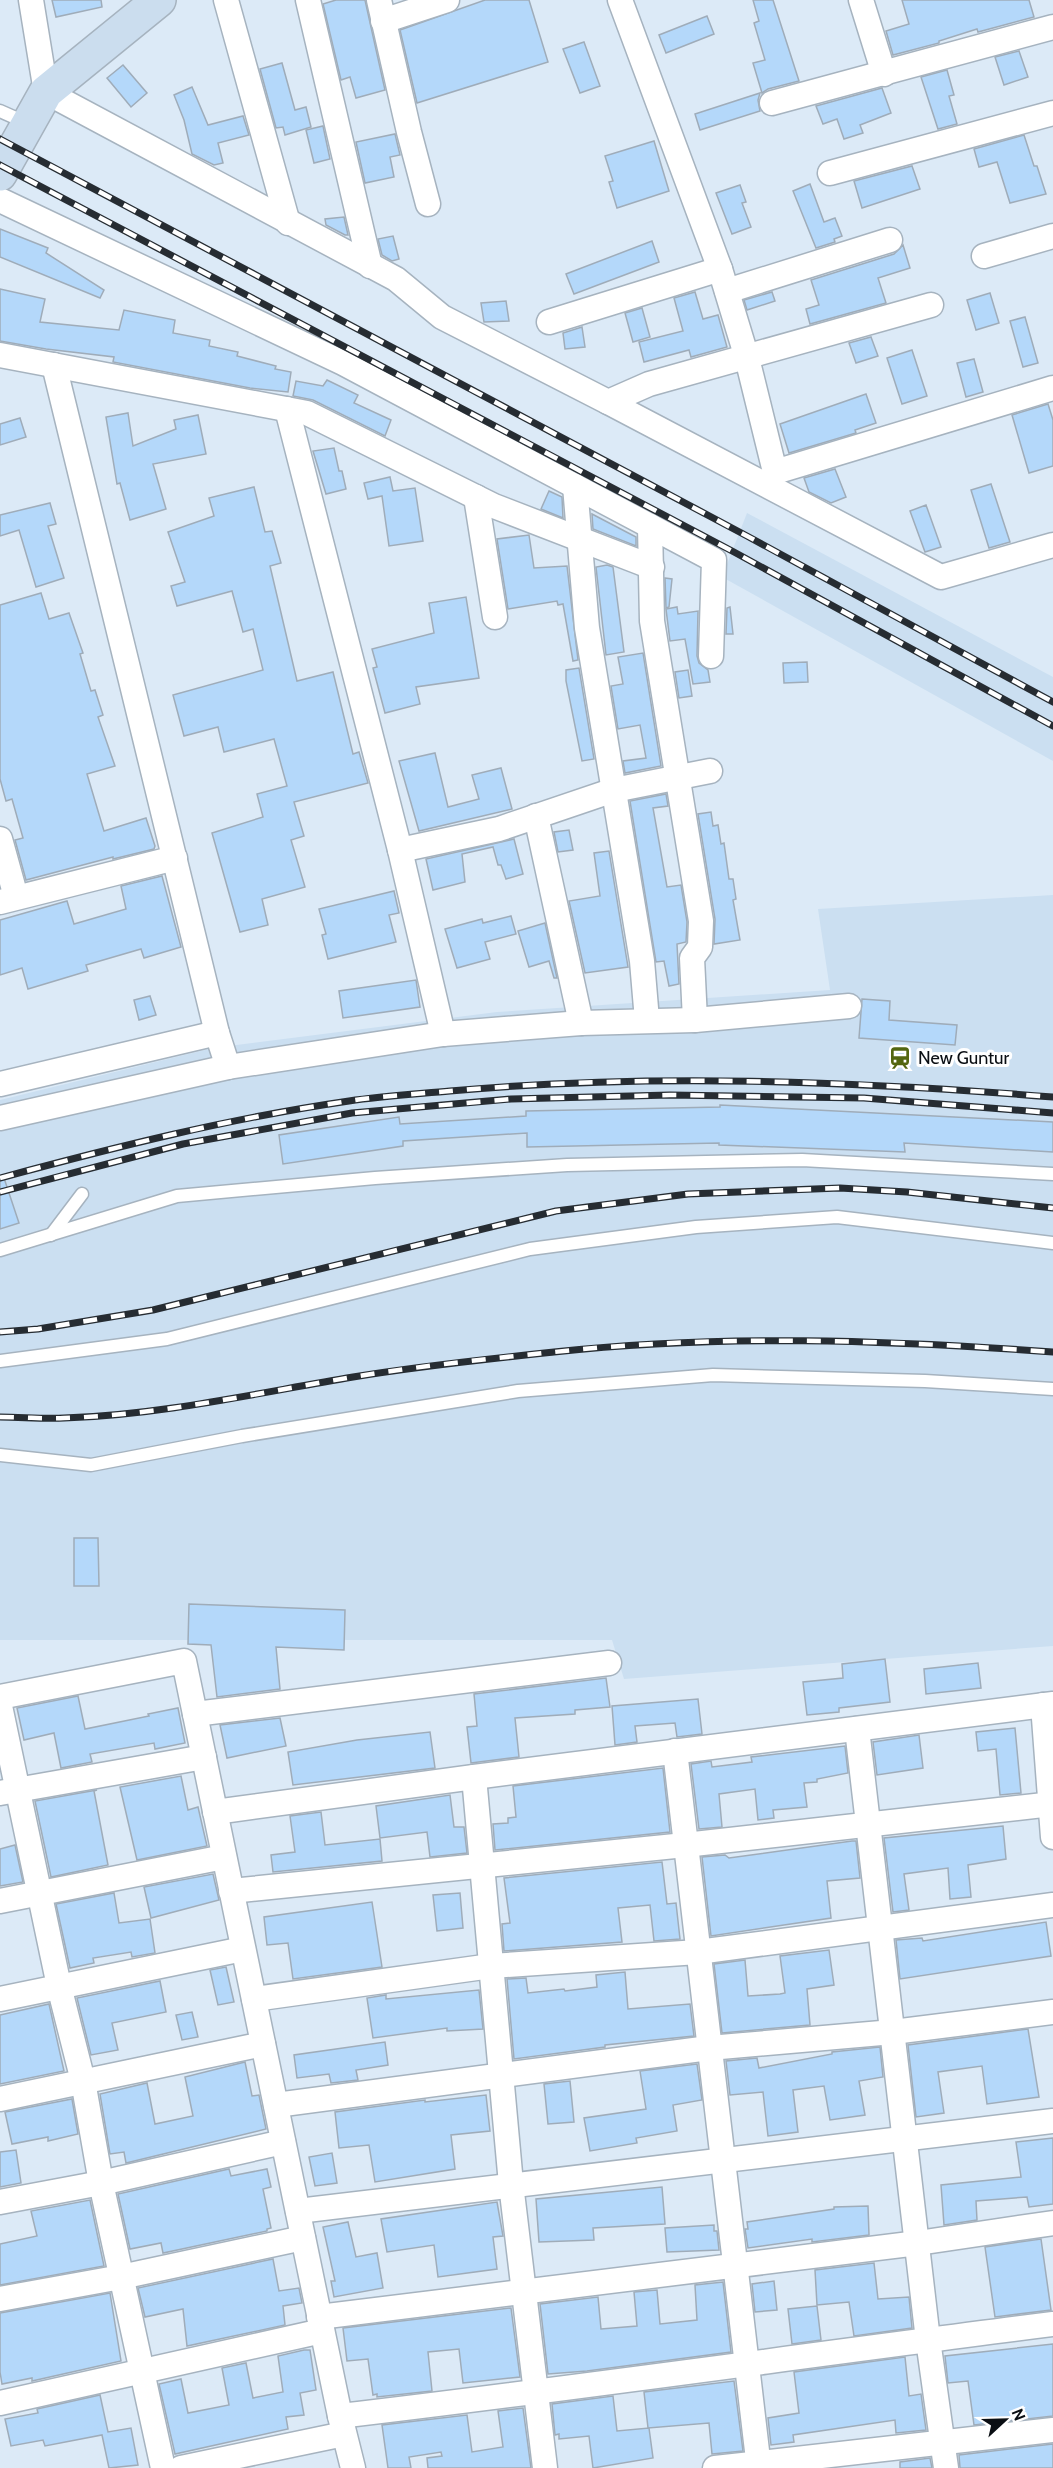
<svg xmlns="http://www.w3.org/2000/svg" width="1053" height="2468" viewBox="0 0 1053 2468" font-family="Cabin,sans-serif">
  <style>
    .built { fill: #cbdff1 }
    .building { fill: #b4d8fa; stroke: #9facb9; stroke-width: 1.5 }
    .lines { fill: none; stroke-linecap: round; stroke-linejoin: round }
    .lane-casing { stroke: #a6b3bf; stroke-width: 15 }
    .street-casing { stroke: #a6b3bf; stroke-width: 27 }
    .secondary-casing { stroke: #a6b3bf; stroke-width: 36 }
    .lane { stroke: #fff; stroke-width: 12 }
    .street { stroke: #fff; stroke-width: 24 }
    .secondary { stroke: #cbddee; stroke-width: 33 }
    .rail-casing { stroke: #262c32; stroke-width: 7 }
    .rail { stroke: #fff; stroke-width: 4.5; stroke-dasharray: 14; stroke-linecap: butt }
    .labels { text-anchor: middle; dominant-baseline: central; stroke-width: 6; stroke-linejoin: round; paint-order: stroke }
    .poi-label { font-size: 18px; fill: #0a0e13; stroke: #fff; text-anchor: start }
  </style>
  <rect width="100%" height="100%" fill="#dceaf7"/>
  <!-- built -->
  <g class="built">
    <polygon points="747,513 1053,677 1053,761 722,577"/>
    <polygon points="1053,895 1053,1646 624,1679 612,1640 0,1640 0,1100 213,1048 497,1012 830,990 818,909"/>
  </g>
  <!-- building -->
  <g class="building">
    <polygon points="52,0 101,0 102,7 56,17"/>
    <polygon points="336,0 365,0 385,90 356,98 350,77 341,80 323,4"/>
    <polygon points="485,0 529,0 548,62 417,103 400,30"/>
    <polygon points="753,0 773,0 799,81 768,89 762,93 753,63 765,60 754,23 759,21"/>
    <polygon points="902,0 1029,0 1034,17 978,32 977,29 939,41 939,43 893,55 886,31 909,24"/>
    <polygon points="707,16 714,34 666,53 659,35"/>
    <polygon points="584,42 600,86 580,93 563,49"/>
    <polygon points="1019,51 1028,77 1004,85 995,57"/>
    <polygon points="282,63 295,110 306,107 311,127 285,135 283,127 276,128 260,69"/>
    <polygon points="123,65 147,93 131,107 107,78"/>
    <polygon points="947,70 954,95 949,96 957,124 938,129 921,77"/>
    <polygon points="192,87 208,125 243,116 249,135 218,143 223,163 214,165 192,154 184,120 174,95"/>
    <polygon points="882,88 891,113 860,125 863,133 844,139 837,119 823,124 816,106"/>
    <polygon points="760,93 758,100 760,111 700,130 695,114"/>
    <polygon points="323,126 330,159 314,163 306,130"/>
    <polygon points="395,134 400,155 390,157 394,177 365,183 356,142"/>
    <polygon points="1024,135 1034,166 1037,166 1046,194 1010,203 997,162 979,167 974,149"/>
    <polygon points="654,141 669,191 617,208 609,182 613,181 605,156"/>
    <polygon points="912,166 920,189 862,208 854,181"/>
    <polygon points="810,184 824,222 835,218 842,236 834,239 835,242 816,248 793,191"/>
    <polygon points="740,185 746,202 742,203 751,227 732,234 716,193"/>
    <polygon points="344,217 348,235 345,235 326,225 325,219"/>
    <polygon points="0,229 48,248 46,253 104,290 100,298 0,257"/>
    <polygon points="393,236 399,259 392,261 382,255 378,239"/>
    <polygon points="652,241 659,262 574,294 566,274"/>
    <polygon points="903,245 910,268 878,278 886,303 810,324 806,309 819,305 811,280 894,254"/>
    <polygon points="0,289 45,299 40,322 119,330 124,310 175,320 173,333 210,340 209,346 238,352 237,356 276,366 275,369 291,372 288,392 250,388 113,362 114,357 46,349 0,341"/>
    <polygon points="695,292 703,319 718,315 727,347 691,357 689,350 644,362 639,342 683,331 674,298"/>
    <polygon points="772,292 775,301 747,310 744,300"/>
    <polygon points="990,293 999,323 976,330 967,300"/>
    <polygon points="506,301 509,321 484,322 481,303"/>
    <polygon points="642,308 650,337 633,342 625,313"/>
    <polygon points="1025,317 1038,363 1023,367 1010,321"/>
    <polygon points="582,327 585,347 565,349 563,333"/>
    <polygon points="871,337 878,356 856,363 849,343"/>
    <polygon points="912,350 927,396 902,404 887,358"/>
    <polygon points="974,359 983,392 966,397 957,363"/>
    <polygon points="327,380 358,395 354,403 391,420 385,436 313,400 293,396 296,381 323,386"/>
    <polygon points="866,394 876,423 855,430 856,433 789,453 780,424"/>
    <polygon points="1048,404 1053,420 1053,466 1029,473 1012,415"/>
    <polygon points="128,413 133,446 176,429 174,420 198,415 206,454 153,464 166,509 130,520 120,483 117,484 106,417"/>
    <polygon points="20,418 26,437 0,445 0,424"/>
    <polygon points="334,448 339,471 342,471 346,489 326,494 313,451"/>
    <polygon points="835,469 846,497 831,503 809,492 804,478"/>
    <polygon points="390,477 393,491 415,488 423,541 389,546 382,496 368,499 364,483"/>
    <polygon points="991,484 1010,542 989,548 971,490"/>
    <polygon points="254,487 265,532 272,531 281,563 270,566 297,681 333,672 353,754 359,752 368,783 294,802 304,836 291,840 305,887 262,899 268,925 240,932 212,833 263,817 257,794 287,786 274,739 224,752 218,727 184,736 173,695 263,670 253,629 243,632 232,591 177,606 171,586 185,582 168,532 214,516 209,498"/>
    <polygon points="549,491 562,497 563,518 541,509"/>
    <polygon points="50,503 56,524 48,526 64,578 36,587 19,530 0,536 0,515"/>
    <polygon points="926,505 941,547 925,552 910,511"/>
    <polygon points="592,514 636,537 636,546 593,529"/>
    <polygon points="529,535 534,568 567,566 578,660 573,661 563,604 558,605 557,601 508,609 497,539"/>
    <polygon points="607,565 613,567 624,652 606,655 596,567"/>
    <polygon points="665,578 672,579 669,607 666,608"/>
    <polygon points="41,593 49,619 69,613 83,653 80,654 91,691 95,690 103,715 98,717 115,766 87,774 104,831 146,818 155,846 154,849 113,859 113,857 26,880 15,840 23,838 12,799 6,801 0,779 0,605"/>
    <polygon points="466,597 479,678 416,687 420,704 385,713 373,668 377,667 372,649 434,633 429,603"/>
    <polygon points="677,607 678,614 698,611 697,656 699,663 708,670 710,682 693,684 685,639 670,641 666,609"/>
    <polygon points="730,607 733,634 726,634 727,608"/>
    <polygon points="643,653 661,766 625,773 623,761 646,758 640,725 618,729 611,686 623,684 618,657"/>
    <polygon points="807,662 808,682 784,683 783,663"/>
    <polygon points="579,668 594,759 582,761 566,681 566,670"/>
    <polygon points="688,670 692,696 679,698 675,672"/>
    <polygon points="435,753 448,807 479,799 472,775 501,768 512,809 419,831 399,761"/>
    <polygon points="666,794 668,806 653,808 667,887 681,885 687,922 686,942 677,944 679,984 669,986 664,961 656,962 630,801"/>
    <polygon points="711,812 713,826 718,825 721,844 724,843 729,879 733,879 736,899 733,900 740,940 714,944 715,919 698,814"/>
    <polygon points="569,830 573,850 558,852 554,832"/>
    <polygon points="514,839 523,874 506,879 501,865 498,865 493,847 462,854 465,882 433,890 426,859"/>
    <polygon points="609,851 628,967 585,973 569,901 600,896 594,853"/>
    <polygon points="162,876 181,947 144,958 141,949 86,965 88,971 28,989 22,968 0,975 0,920 67,901 74,924 126,909 121,886"/>
    <polygon points="394,891 399,913 389,915 396,942 328,959 322,935 326,934 319,909"/>
    <polygon points="511,916 516,934 485,942 490,959 457,968 445,929 482,919 483,923"/>
    <polygon points="545,923 557,978 554,978 549,961 529,967 518,931"/>
    <polygon points="416,980 420,1007 343,1018 339,991"/>
    <polygon points="150,996 156,1015 139,1020 134,1000"/>
    <polygon points="862,999 890,1001 889,1020 957,1025 955,1045 859,1038"/>
    <polygon points="720,1105 1053,1122 1053,1152 904,1143 905,1152 719,1145 719,1143 527,1147 527,1133 403,1141 403,1146 283,1164 279,1135 399,1117 400,1124 526,1116 526,1111 720,1107"/>
    <polygon points="3,1175 19,1223 0,1229 0,1176"/>
    <polygon points="74,1538 98,1538 99,1586 74,1586"/>
    <polygon points="189,1604 345,1610 344,1650 276,1647 280,1689 217,1697 211,1645 188,1644"/>
    <polygon points="885,1659 890,1702 839,1708 839,1712 807,1715 803,1682 843,1678 842,1664"/>
    <polygon points="978,1663 981,1688 926,1694 924,1669"/>
    <polygon points="606,1678 610,1707 575,1710 575,1714 515,1718 519,1757 471,1763 467,1727 477,1726 474,1694"/>
    <polygon points="78,1696 85,1729 149,1716 148,1714 178,1708 185,1743 155,1749 154,1743 90,1754 92,1762 61,1768 54,1733 24,1740 17,1708"/>
    <polygon points="698,1699 702,1734 677,1737 675,1723 635,1726 637,1742 615,1745 612,1706"/>
    <polygon points="280,1718 286,1746 227,1758 220,1725"/>
    <polygon points="1015,1728 1021,1793 1000,1795 996,1749 978,1751 976,1732"/>
    <polygon points="430,1732 435,1768 293,1785 288,1752 357,1740"/>
    <polygon points="919,1735 923,1768 877,1775 873,1742"/>
    <polygon points="845,1746 848,1773 817,1779 817,1782 804,1783 807,1807 773,1810 774,1818 758,1820 755,1789 719,1794 722,1827 699,1829 691,1764 711,1761 712,1767 752,1762 751,1757"/>
    <polygon points="663,1768 670,1832 495,1850 493,1824 508,1823 508,1818 516,1817 513,1786"/>
    <polygon points="181,1776 188,1810 198,1807 207,1846 137,1860 120,1787"/>
    <polygon points="97,1790 94,1791 108,1865 51,1877 35,1801"/>
    <polygon points="450,1795 454,1827 464,1827 467,1853 430,1857 427,1832 380,1838 376,1806"/>
    <polygon points="321,1812 325,1845 380,1839 382,1861 273,1872 271,1855 295,1852 290,1816"/>
    <polygon points="1003,1826 1006,1859 968,1865 971,1897 950,1899 948,1868 904,1874 909,1910 893,1912 884,1838"/>
    <polygon points="852,1841 856,1841 860,1878 827,1881 831,1918 711,1936 702,1857 725,1855 729,1858"/>
    <polygon points="15,1845 23,1882 0,1886 0,1849"/>
    <polygon points="662,1862 667,1904 676,1903 680,1939 654,1941 650,1905 618,1908 622,1942 504,1951 502,1924 510,1923 504,1878"/>
    <polygon points="213,1874 219,1900 151,1918 144,1887"/>
    <polygon points="114,1893 119,1923 150,1919 155,1953 132,1957 131,1952 93,1958 94,1963 70,1968 56,1904"/>
    <polygon points="460,1893 463,1928 437,1931 433,1895"/>
    <polygon points="372,1902 382,1967 293,1979 288,1943 267,1945 264,1917"/>
    <polygon points="1046,1922 1051,1956 900,1979 896,1940 922,1938 923,1941"/>
    <polygon points="829,1950 834,1985 807,1989 810,2025 722,2033 714,1964 745,1960 748,1996 780,1994 785,1993 780,1956"/>
    <polygon points="226,1967 234,2002 218,2005 210,1970"/>
    <polygon points="625,1972 628,2009 690,2004 694,2036 605,2045 605,2047 514,2059 507,1979 526,1978 528,1993 564,1989 565,1991 597,1987 596,1975"/>
    <polygon points="160,1981 166,2012 112,2023 118,2050 91,2055 77,1998"/>
    <polygon points="479,1990 483,2029 447,2031 447,2028 373,2038 367,1998 386,1995 386,1999"/>
    <polygon points="49,2004 64,2071 0,2084 0,2015"/>
    <polygon points="192,2012 198,2037 182,2040 176,2015"/>
    <polygon points="1028,2029 1039,2097 987,2104 982,2066 938,2072 944,2113 916,2117 908,2045"/>
    <polygon points="385,2042 388,2065 356,2070 358,2080 331,2083 329,2074 297,2078 294,2055"/>
    <polygon points="880,2047 883,2077 859,2081 865,2115 830,2120 824,2086 793,2090 798,2132 768,2136 763,2092 730,2095 726,2061 757,2058 759,2068 832,2054 832,2052"/>
    <polygon points="245,2062 252,2096 259,2095 266,2129 126,2163 124,2152 110,2154 100,2094 147,2083 155,2124 193,2116 185,2077"/>
    <polygon points="697,2064 702,2100 673,2105 677,2131 636,2138 637,2143 590,2151 584,2118 646,2109 640,2071"/>
    <polygon points="570,2081 574,2122 548,2124 544,2084"/>
    <polygon points="486,2095 490,2131 451,2135 455,2169 375,2182 369,2145 339,2148 335,2112 425,2100 425,2102"/>
    <polygon points="72,2099 78,2134 48,2141 48,2137 12,2144 5,2112"/>
    <polygon points="1053,2138 1053,2204 1029,2207 1027,2197 976,2201 977,2220 944,2225 941,2185 1021,2177 1016,2142"/>
    <polygon points="16,2150 21,2183 0,2187 0,2152"/>
    <polygon points="332,2153 337,2183 315,2186 309,2157"/>
    <polygon points="229,2169 231,2176 267,2169 271,2187 263,2189 271,2228 267,2229 267,2231 163,2253 161,2243 130,2249 118,2194"/>
    <polygon points="662,2187 665,2224 593,2228 594,2240 539,2242 536,2199"/>
    <polygon points="90,2200 104,2266 0,2285 0,2244 37,2236 31,2211"/>
    <polygon points="497,2202 503,2236 493,2237 497,2269 438,2277 434,2245 387,2252 381,2219"/>
    <polygon points="868,2206 869,2235 812,2242 812,2239 748,2248 745,2229 748,2229 747,2222 834,2209 834,2207"/>
    <polygon points="348,2222 356,2257 377,2253 383,2288 334,2297 331,2281 335,2281 323,2227"/>
    <polygon points="714,2225 714,2231 717,2231 719,2250 667,2252 665,2228"/>
    <polygon points="1041,2239 1051,2310 995,2317 985,2247"/>
    <polygon points="273,2259 279,2291 299,2288 302,2303 283,2306 285,2325 187,2346 183,2309 145,2317 138,2288"/>
    <polygon points="874,2263 878,2299 909,2297 912,2328 854,2336 849,2302 817,2305 815,2270"/>
    <polygon points="774,2281 777,2310 755,2312 752,2284"/>
    <polygon points="723,2282 731,2352 587,2371 548,2374 540,2304 598,2297 601,2329 637,2326 634,2292 657,2290 660,2324 697,2320 695,2285"/>
    <polygon points="110,2293 121,2361 32,2381 32,2378 2,2384 0,2372 0,2313"/>
    <polygon points="817,2306 821,2340 792,2344 788,2309"/>
    <polygon points="511,2308 520,2377 463,2383 459,2349 428,2352 432,2391 377,2397 377,2394 373,2395 368,2359 347,2361 343,2328"/>
    <polygon points="1053,2344 1053,2416 974,2425 968,2381 948,2383 945,2356"/>
    <polygon points="304,2350 310,2350 316,2390 300,2393 304,2415 286,2417 288,2429 175,2454 159,2384 181,2379 188,2413 229,2405 222,2368 246,2363 253,2398 283,2392 278,2356"/>
    <polygon points="905,2357 909,2396 921,2394 926,2430 896,2433 895,2420 793,2435 794,2442 771,2445 768,2418 799,2413 794,2372"/>
    <polygon points="734,2381 743,2451 712,2454 709,2423 648,2428 644,2392"/>
    <polygon points="100,2395 108,2432 131,2428 138,2465 109,2468 102,2435 45,2446 43,2440 11,2446 5,2419 38,2413 37,2409"/>
    <polygon points="613,2396 617,2431 649,2428 653,2458 593,2468 589,2436 559,2439 559,2434 555,2435 552,2404"/>
    <polygon points="523,2408 531,2468 428,2468 427,2458 442,2456 441,2452 409,2457 411,2468 388,2468 382,2425 467,2415 472,2452 503,2447 498,2411"/>
    <polygon points="1053,2444 1053,2468 960,2468 959,2455"/>
    <polygon points="930,2458 932,2468 900,2468 900,2462"/>
  </g>
  <g class="lines">
    <!-- lane casing -->
    <g class="lane-casing">
      <g id="lane">
        <polyline points="0,111 27,123"/>
        <polyline points="51,1235 82,1194"/>
        <polyline points="0,1250 177,1196 375,1178 567,1165 802,1160 1053,1174"/>
        <polyline points="0,1361 167,1339 530,1249 696,1227 837,1217 1053,1243"/>
        <polyline points="0,1455 91,1465 242,1436 518,1391 713,1375 925,1381 1053,1389"/>
      </g>
    </g>
    <!-- street casing -->
    <g class="street-casing">
      <g id="street">
        <polyline points="31,0 46,92 396,279 442,317 608,402 649,384 931,305"/>
        <polyline points="226,0 288,223"/>
        <polyline points="308,0 370,266"/>
        <polyline points="379,0 409,132 428,204"/>
        <polyline points="620,0 720,269 747,358 775,472 1053,388"/>
        <polyline points="861,0 884,74"/>
        <polyline points="383,21 447,0"/>
        <polyline points="772,103 1053,27"/>
        <polyline points="830,173 1053,113"/>
        <polyline points="0,200 343,363 714,560 711,656"/>
        <polyline points="984,256 1053,236"/>
        <polyline points="727,291 890,240"/>
        <polyline points="549,322 720,269"/>
        <polyline points="0,355 307,413 494,506 652,567"/>
        <polyline points="54,365 217,1033 228,1067"/>
        <polyline points="608,402 941,577 1053,545"/>
        <polyline points="287,409 400,850 443,1034"/>
        <polyline points="575,486 587,628 642,961 647,1020"/>
        <polyline points="476,497 495,617"/>
        <polyline points="650,526 652,621 701,921 700,947 692,958 695,1020"/>
        <polyline points="536,816 581,1023"/>
        <polyline points="0,839 16,897"/>
        <polyline points="400,850 499,829 614,790 710,771"/>
        <polyline points="0,902 175,858"/>
        <polyline points="0,1084 217,1033"/>
        <polyline points="0,1118 228,1067 443,1034 581,1023 695,1020 849,1006"/>
        <polyline points="0,1697 184,1661 340,2416 353,2468"/>
        <polyline points="1043,1705 1053,1837"/>
        <polyline points="0,1706 59,1986 83,2081 101,2183 163,2468"/>
        <polyline points="195,1714 609,1663"/>
        <polyline points="857,1729 928,2340 946,2468"/>
        <polyline points="675,1751 759,2468"/>
        <polyline points="474,1777 511,2184 545,2468"/>
        <polyline points="0,1793 204,1757"/>
        <polyline points="215,1812 474,1777 1053,1704"/>
        <polyline points="231,1891 685,1845 1053,1804"/>
        <polyline points="0,1901 224,1857"/>
        <polyline points="0,1999 243,1949"/>
        <polyline points="254,1999 491,1966 698,1952 1053,1905"/>
        <polyline points="0,2099 263,2044"/>
        <polyline points="276,2105 709,2048 893,2032 1053,2012"/>
        <polyline points="0,2202 101,2183 283,2142"/>
        <polyline points="298,2211 1053,2121"/>
        <polyline points="0,2299 121,2277 303,2238"/>
        <polyline points="319,2317 918,2243 1053,2223"/>
        <polyline points="0,2403 322,2331"/>
        <path d="M 340,2416 C 578,2388 815,2354 1053,2324"/>
        <polyline points="181,2468 344,2434"/>
        <polyline points="715,2468 1053,2430"/>
      </g>
    </g>
    <!-- secondary casing -->
    <g class="secondary-casing">
      <polyline id="secondary" points="0,174 46,92 159,0"/>
    </g>
    <!-- lane -->
    <use href="#lane" class="lane"/>
    <!-- street -->
    <use href="#street" class="street"/>
    <!-- secondary -->
    <use href="#secondary" class="secondary"/>
    <!-- rail casing -->
    <g class="rail-casing">
      <g id="rail">
        <polyline points="0,139 747,536 1053,702"/>
        <polyline points="0,165 734,552 1053,726"/>
        <path d="M 0,1178 C 115,1147 231,1118 349,1101 C 382,1096 417,1094 450,1091 C 651,1073 853,1081 1053,1097"/>
        <polyline points="0,1192 183,1144 352,1113 511,1099 670,1095 864,1098 1053,1113"/>
        <polyline points="0,1332 38,1329 153,1310 556,1211 688,1194 840,1188 907,1192 1053,1208"/>
        <path d="M 0,1417 C 21,1417 43,1419 64,1418 C 161,1415 257,1393 353,1377 C 419,1366 487,1359 554,1352 C 719,1334 887,1340 1053,1352"/>
      </g>
    </g>
    <!-- rail -->
    <use href="#rail" class="rail"/>
  </g>
  <!-- icons -->
  <defs>
    <g id="station-bare" transform="scale(1.8)"><path d="M-3-6H3Q5-6 5-4V2Q5 4 3 4L4.5 6H3L1.5 4h-3L-3 6H-4.5L-3 4Q-5 4-5 2V-4Q-5-6-3-6ZM-3.5-4v3h7v-3ZM-3.5 1v1.5H-2V1ZM2 1v1.5H3.5V1Z" fill="#536610" stroke="#fff" stroke-width="2.5" paint-order="stroke"/></g>
  </defs>
  <g fill-rule="evenodd">
    <use href="#station-bare" x="900" y="1058"/>
  </g>
  <g class="labels">
    <!-- poi labels -->
    <g class="poi-label">
      <text x="918" y="1058">New Guntur</text>
    </g>
  </g>
  <!-- north arrow -->
  <g transform="translate(1005 2420) rotate(68)" stroke="#ffffff" stroke-width="4.5" paint-order="stroke">
  <path d="M0-4.5L10 22L0 15L-10 22Z" fill="#0a0e13"/>
  <text y="-9" font-size="16" font-weight="bold" text-anchor="middle" fill="#0a0e13">N</text>
  </g>
</svg>
